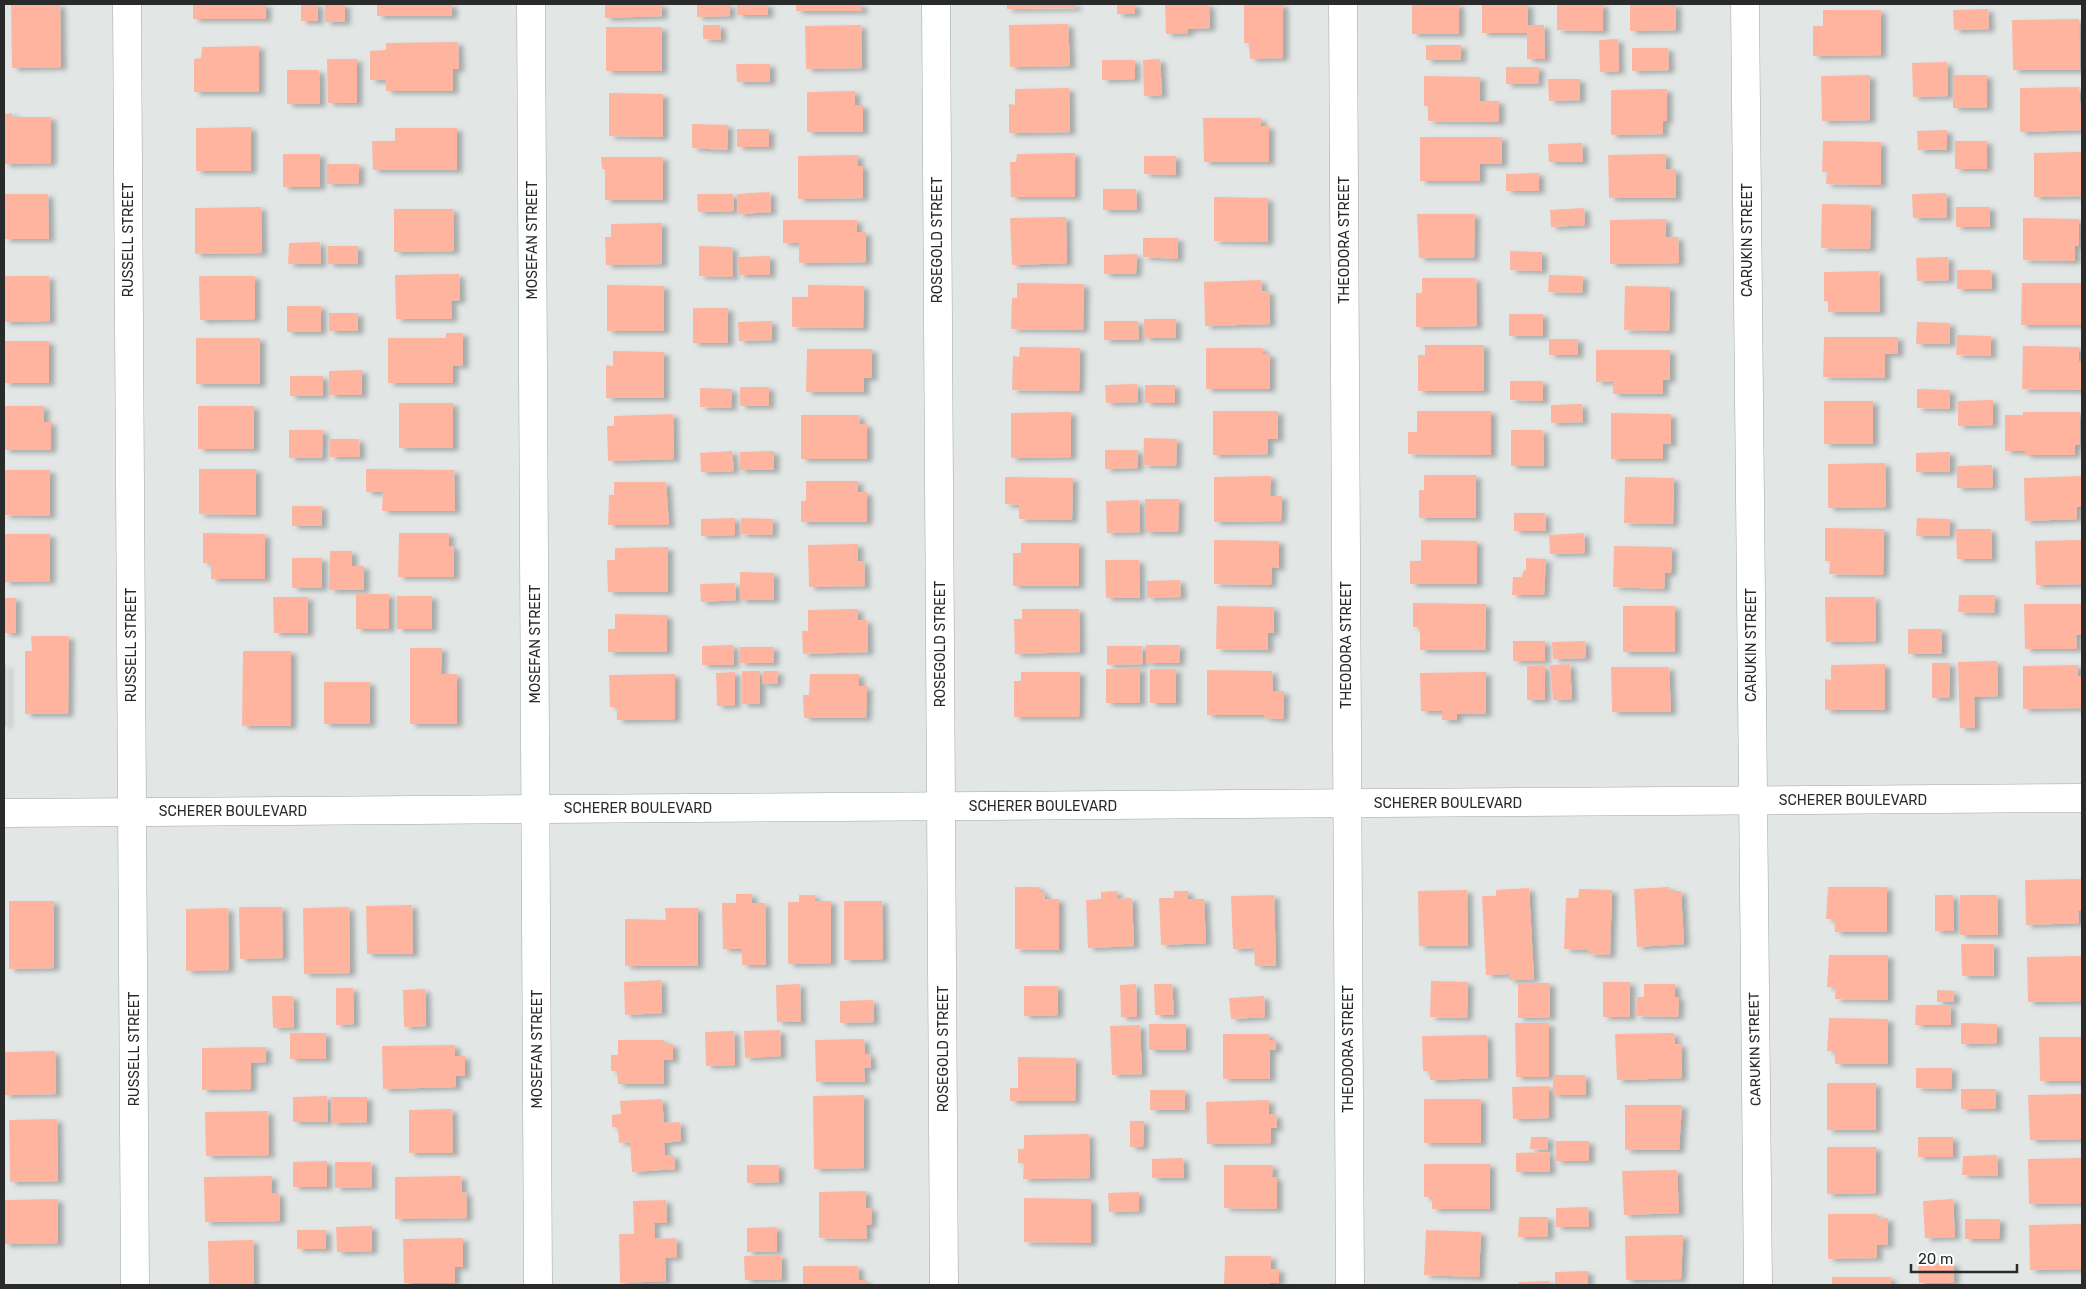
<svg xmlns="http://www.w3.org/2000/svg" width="2086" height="1289" viewBox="0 0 2086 1289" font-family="Rubik,sans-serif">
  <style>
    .building { fill: #ffb4a0; filter: url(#shadow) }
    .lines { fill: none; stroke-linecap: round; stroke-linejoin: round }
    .minor-casing { stroke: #a1a5a4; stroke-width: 29 }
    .tertiary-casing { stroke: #a1a5a4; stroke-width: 29 }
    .minor { stroke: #fff; stroke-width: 28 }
    .tertiary { stroke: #fff; stroke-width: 28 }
    .labels { text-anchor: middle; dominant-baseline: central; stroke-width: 4; stroke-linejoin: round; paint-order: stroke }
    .street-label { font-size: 14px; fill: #292b2b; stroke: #fff }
  </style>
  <defs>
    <filter id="shadow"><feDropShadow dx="5.5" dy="3" stdDeviation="2.5" flood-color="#0004"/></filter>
  </defs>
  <rect width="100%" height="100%" fill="#e2e7e6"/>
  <!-- building -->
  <g class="building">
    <polygon points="11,4 60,4 61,67 12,68"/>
    <rect x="193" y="4" width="73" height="15"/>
    <rect x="301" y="4" width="17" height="17"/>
    <rect x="325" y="4" width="20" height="18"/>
    <rect x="377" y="4" width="75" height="12"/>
    <polygon points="605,4 662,4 662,16 605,18"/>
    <polygon points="697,4 730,4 730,16 697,17"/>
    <rect x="737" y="4" width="31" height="11"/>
    <rect x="796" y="4" width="66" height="7"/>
    <polygon points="1007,4 1076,4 1076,8 1007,9"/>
    <rect x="1117" y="4" width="18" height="10"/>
    <polygon points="1165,4 1209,4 1210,28 1188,29 1188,33 1166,34"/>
    <polygon points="1244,4 1283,4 1283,58 1250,59 1249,43 1244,43"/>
    <rect x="1412" y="4" width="47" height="30"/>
    <polygon points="1482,4 1528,4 1528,25 1544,25 1545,59 1527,59 1527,33 1482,33"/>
    <polygon points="1557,4 1603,4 1603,31 1557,30"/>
    <polygon points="1630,4 1676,4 1676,30 1630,31"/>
    <polygon points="1988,9 1989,29 1954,30 1953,10"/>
    <polygon points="1823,10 1881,10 1881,55 1813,56 1813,26 1823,26"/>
    <polygon points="2079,19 2080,70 2013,70 2012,20"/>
    <polygon points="1068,24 1070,66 1010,67 1009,25"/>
    <polygon points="703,25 720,25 721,40 703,39"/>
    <polygon points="861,25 862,68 806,69 805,26"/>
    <rect x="606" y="27" width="56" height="44"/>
    <polygon points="1618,39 1619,71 1600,72 1599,40"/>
    <polygon points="458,42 459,69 453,69 453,91 386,91 386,80 370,80 370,51 386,50 386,43"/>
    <rect x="1426" y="45" width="35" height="15"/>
    <polygon points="259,46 259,92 194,92 194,59 201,58 202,47"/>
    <polygon points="1632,48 1668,48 1669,70 1632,71"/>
    <polygon points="327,59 357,59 357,103 328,103"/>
    <polygon points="1160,59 1162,95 1144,96 1143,60"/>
    <polygon points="1102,60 1135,60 1135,79 1102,80"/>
    <polygon points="1947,62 1948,96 1913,97 1912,63"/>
    <polygon points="736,64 770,64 770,82 737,82"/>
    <polygon points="1506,67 1539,67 1538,84 1506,84"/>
    <polygon points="287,70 319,70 320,104 287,104"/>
    <polygon points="1870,75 1870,120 1822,121 1821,76"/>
    <rect x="1953" y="75" width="34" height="33"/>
    <polygon points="1424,76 1480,77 1480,101 1499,101 1499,122 1428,121 1428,106 1424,106"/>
    <polygon points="1548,79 1580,79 1580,100 1549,101"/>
    <polygon points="2079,87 2082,130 2020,132 2020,88"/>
    <polygon points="1069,88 1070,132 1009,133 1009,104 1015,105 1015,89"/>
    <polygon points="1667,89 1667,121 1663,121 1663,134 1611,135 1611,90"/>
    <polygon points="855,91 855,105 863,105 863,132 807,132 807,92"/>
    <polygon points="609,93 663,94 663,137 609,136"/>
    <polygon points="12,113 12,117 51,117 51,163 4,164 4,114"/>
    <polygon points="1203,118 1261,118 1261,126 1269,126 1269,162 1204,162"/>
    <polygon points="692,124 728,125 727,150 692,148"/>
    <polygon points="251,127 251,171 196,171 196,128"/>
    <polygon points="395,128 457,128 457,170 373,170 372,141 395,141"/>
    <rect x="737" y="129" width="32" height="18"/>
    <polygon points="1947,130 1947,150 1918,150 1917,131"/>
    <polygon points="1420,137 1502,137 1502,164 1480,164 1480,181 1420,181"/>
    <polygon points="1823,141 1881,142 1881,185 1826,184 1827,172 1822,172"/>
    <rect x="1955" y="141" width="32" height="28"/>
    <polygon points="1582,143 1583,162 1549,162 1548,144"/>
    <polygon points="2081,152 2082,196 2034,197 2034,153"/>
    <polygon points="1075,153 1075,197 1011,197 1010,162 1016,162 1017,154"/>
    <rect x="283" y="154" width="37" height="33"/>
    <polygon points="1666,154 1666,170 1676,169 1676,198 1609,198 1608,155"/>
    <polygon points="858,155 858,166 863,166 863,198 798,199 798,156"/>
    <polygon points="1144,156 1176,156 1176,175 1144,174"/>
    <polygon points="601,157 663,157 663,200 605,200 605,169 602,169"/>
    <polygon points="327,164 359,164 359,183 327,184"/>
    <polygon points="1539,173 1539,191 1506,191 1506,174"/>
    <polygon points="1103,189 1136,189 1137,210 1103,210"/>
    <polygon points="770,192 771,212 738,214 737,194"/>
    <polygon points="1946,193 1947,218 1913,218 1912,194"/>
    <polygon points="4,194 48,194 49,239 4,239"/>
    <polygon points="697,194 733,194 734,211 698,212"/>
    <polygon points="1214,197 1268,198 1268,242 1214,241"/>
    <polygon points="1822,204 1871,205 1870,249 1821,248"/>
    <polygon points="261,207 262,253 195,254 195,208"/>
    <rect x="1956" y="207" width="34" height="20"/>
    <polygon points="1584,208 1585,225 1551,227 1550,210"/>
    <polygon points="394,209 453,209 454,251 394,252"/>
    <polygon points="1417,214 1475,214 1474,258 1419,258"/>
    <polygon points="1066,217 1067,263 1012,265 1010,218"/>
    <polygon points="2023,218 2079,219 2079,246 2075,246 2075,261 2023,260"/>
    <polygon points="1666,219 1666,237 1678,237 1679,263 1610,264 1610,220"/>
    <polygon points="783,220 857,220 857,232 866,232 866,262 799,263 799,243 783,243"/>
    <polygon points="662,223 662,264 606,265 605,237 611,237 611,224"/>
    <polygon points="1143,238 1178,238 1178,259 1143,257"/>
    <polygon points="320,242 321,264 288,264 289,243"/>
    <rect x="328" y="246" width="30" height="18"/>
    <polygon points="699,246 732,247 733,277 699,276"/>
    <polygon points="1510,251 1542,252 1542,271 1510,270"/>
    <polygon points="1137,254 1136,274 1104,274 1104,255"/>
    <polygon points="770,256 770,275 739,275 738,257"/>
    <polygon points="1948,257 1949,280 1917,281 1916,258"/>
    <polygon points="1957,270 1991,270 1992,289 1957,289"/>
    <polygon points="1879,271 1880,312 1828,312 1828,301 1824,301 1824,272"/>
    <polygon points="459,274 460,300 451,301 452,319 396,319 395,275"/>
    <polygon points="1549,275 1583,276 1582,293 1548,292"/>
    <polygon points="4,276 49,276 50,321 4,322"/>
    <polygon points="199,276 255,276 255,319 200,320"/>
    <polygon points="1422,278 1476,278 1477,326 1416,327 1416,293 1422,293"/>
    <polygon points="1261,280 1262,291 1269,291 1270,324 1205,326 1204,282"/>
    <polygon points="1017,283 1084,284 1083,330 1011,329 1012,298 1017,298"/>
    <polygon points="2022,283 2081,283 2082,325 2021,325"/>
    <polygon points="607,285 664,286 664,331 607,331"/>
    <polygon points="808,285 864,286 863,328 792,327 792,297 808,297"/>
    <polygon points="1625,286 1670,287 1669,331 1624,330"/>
    <rect x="287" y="306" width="34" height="26"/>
    <rect x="693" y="308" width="35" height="35"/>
    <rect x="329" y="313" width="29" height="18"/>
    <rect x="1509" y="314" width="34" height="22"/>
    <rect x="1144" y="319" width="32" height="19"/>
    <polygon points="772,321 772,340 739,341 738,322"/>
    <polygon points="1104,321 1138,321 1139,340 1104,340"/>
    <polygon points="1917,322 1950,323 1950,344 1916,344"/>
    <polygon points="446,333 463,333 463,366 453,365 453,383 388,383 388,338 446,338"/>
    <polygon points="1957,335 1991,336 1991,356 1956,355"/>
    <polygon points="1824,337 1898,337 1898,354 1885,354 1885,378 1823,377"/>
    <rect x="196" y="338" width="64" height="46"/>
    <rect x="1549" y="339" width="29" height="16"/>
    <rect x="4" y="341" width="45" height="42"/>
    <polygon points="1425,345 1484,345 1484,391 1418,391 1418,355 1425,355"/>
    <polygon points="2023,346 2079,347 2079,361 2082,361 2082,390 2022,389"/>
    <polygon points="1020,347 1080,348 1079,391 1012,390 1013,356 1019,357"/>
    <polygon points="1206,348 1263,348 1263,354 1270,354 1270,389 1206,389"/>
    <polygon points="807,349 872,349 872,378 864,378 864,392 806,392"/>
    <polygon points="1596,350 1670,350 1670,380 1663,380 1663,394 1613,394 1613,381 1596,382"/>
    <polygon points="613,351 664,352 664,398 606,398 606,365 613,366"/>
    <polygon points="362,370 362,395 329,395 329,371"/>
    <rect x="290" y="376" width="33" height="20"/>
    <polygon points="1510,381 1543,381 1543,401 1510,400"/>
    <polygon points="1137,384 1138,402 1106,403 1105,385"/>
    <rect x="1145" y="385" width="30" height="18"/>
    <rect x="740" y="387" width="29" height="19"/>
    <polygon points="700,388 732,389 731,408 700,407"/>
    <polygon points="1917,389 1950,390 1950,409 1917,408"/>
    <polygon points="1993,400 1993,425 1958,426 1958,401"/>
    <rect x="1824" y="401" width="49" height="43"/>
    <rect x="399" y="403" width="54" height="45"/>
    <polygon points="1582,404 1583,422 1551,423 1551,405"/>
    <polygon points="4,406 44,406 44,422 51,422 51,450 4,450"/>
    <rect x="198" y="406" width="56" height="43"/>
    <polygon points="1213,411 1278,411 1278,439 1268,439 1268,454 1213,455"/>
    <polygon points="1417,411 1491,411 1491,455 1408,454 1408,432 1417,432"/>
    <polygon points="1071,412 1071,457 1011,458 1011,413"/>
    <polygon points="2023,412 2080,412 2080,445 2075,445 2075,455 2025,455 2025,451 2005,451 2005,415 2023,415"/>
    <polygon points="1611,413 1671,414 1671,444 1663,444 1663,459 1611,459"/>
    <polygon points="673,414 674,459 608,461 607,426 614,426 614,416"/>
    <polygon points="801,415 859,415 860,424 867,424 867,459 801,459"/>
    <polygon points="289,430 323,430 322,458 289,458"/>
    <polygon points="1511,430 1543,430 1544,466 1511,466"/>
    <polygon points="1144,438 1177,439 1176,466 1143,465"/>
    <polygon points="330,439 359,439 360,457 330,457"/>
    <polygon points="1105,450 1138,450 1138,468 1105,469"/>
    <polygon points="732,451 734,471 701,472 700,453"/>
    <polygon points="774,451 774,470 739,470 740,452"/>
    <polygon points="1950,452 1950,472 1916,472 1916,453"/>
    <polygon points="1885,463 1886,507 1828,508 1828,464"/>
    <polygon points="1992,465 1993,487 1957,488 1957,466"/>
    <polygon points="199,469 256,469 256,515 199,514"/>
    <polygon points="366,469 454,470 455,511 382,511 383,492 366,492"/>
    <polygon points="4,470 50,470 50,516 4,515"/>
    <polygon points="1424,475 1476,475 1476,518 1419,518 1419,490 1424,490"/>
    <polygon points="1271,476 1270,496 1282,496 1281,521 1214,522 1214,477"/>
    <polygon points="2082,476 2082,507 2077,507 2077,519 2025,521 2024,478"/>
    <polygon points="1005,477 1073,478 1072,520 1019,519 1019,505 1005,504"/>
    <polygon points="1625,477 1674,478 1673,524 1624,523"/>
    <polygon points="806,481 858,481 858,492 867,492 867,522 801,522 801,501 806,501"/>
    <polygon points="614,482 666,482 669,525 608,525 609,495 614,495"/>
    <polygon points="1145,499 1179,499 1178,532 1145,532"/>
    <polygon points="1139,500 1140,532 1107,533 1106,501"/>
    <rect x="292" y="506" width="30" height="20"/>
    <polygon points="1514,513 1545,513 1546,531 1514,531"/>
    <polygon points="735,518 735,535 701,536 701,519"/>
    <polygon points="741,518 773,519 772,535 740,534"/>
    <polygon points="1917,518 1950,519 1949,536 1916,536"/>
    <polygon points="1825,528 1884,529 1883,575 1829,574 1830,561 1825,561"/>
    <polygon points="1956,529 1991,529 1992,559 1957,559"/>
    <polygon points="203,533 265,534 265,579 211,579 211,563 203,563"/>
    <polygon points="399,533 449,533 449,547 454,546 454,577 398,577"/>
    <polygon points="1584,533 1585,553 1550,554 1549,535"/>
    <polygon points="4,534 50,534 50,581 4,582"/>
    <polygon points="1214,540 1279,541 1279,568 1272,567 1271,585 1214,584"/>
    <polygon points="1421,540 1477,541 1477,584 1410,584 1410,561 1421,561"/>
    <polygon points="2082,540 2082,584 2036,585 2035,541"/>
    <polygon points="1021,543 1079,543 1079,586 1013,586 1013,553 1021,553"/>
    <polygon points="858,544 858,561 864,561 865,586 809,587 808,545"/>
    <polygon points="1614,546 1672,547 1671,573 1665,573 1664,589 1613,587"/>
    <polygon points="668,547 668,592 608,592 607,560 615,560 615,548"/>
    <polygon points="330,551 352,551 352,566 364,566 364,590 329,590"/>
    <rect x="292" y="558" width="30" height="30"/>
    <polygon points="1526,558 1546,559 1544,595 1512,595 1513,577 1522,577 1523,571 1526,570"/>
    <polygon points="1105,560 1139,560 1140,598 1106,598"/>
    <polygon points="740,572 774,573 774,600 740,600"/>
    <polygon points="1180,580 1181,597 1147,598 1147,581"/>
    <polygon points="735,583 736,600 701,602 700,584"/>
    <rect x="356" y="594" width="33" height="35"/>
    <polygon points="1959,595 1995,595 1994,613 1958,612"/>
    <rect x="397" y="596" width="35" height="33"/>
    <polygon points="273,597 308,597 308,633 274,633"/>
    <polygon points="1825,597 1875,597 1876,641 1826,642"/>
    <rect x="4" y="598" width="12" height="35"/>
    <polygon points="1413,603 1486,604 1485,650 1420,650 1420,627 1413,627"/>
    <polygon points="2024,604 2082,604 2082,635 2076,635 2077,649 2025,649"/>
    <polygon points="1217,606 1274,607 1274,633 1268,633 1268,650 1216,649"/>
    <rect x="1623" y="606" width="52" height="46"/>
    <polygon points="858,609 858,620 867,620 868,652 803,654 802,631 808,631 808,610"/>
    <polygon points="1022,609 1079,609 1080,652 1015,654 1014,619 1022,619"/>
    <polygon points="615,614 667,615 667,652 608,652 608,629 615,629"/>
    <rect x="1908" y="629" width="34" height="25"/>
    <polygon points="31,636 69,636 68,714 25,714 25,651 32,651"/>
    <rect x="1513" y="641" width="32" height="20"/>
    <polygon points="1585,641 1586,658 1553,659 1552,642"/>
    <polygon points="733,645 734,665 702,665 702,646"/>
    <polygon points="1146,645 1180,645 1179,663 1146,663"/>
    <polygon points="1107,646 1142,646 1143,664 1107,665"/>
    <polygon points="740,647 774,647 773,663 740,663"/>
    <polygon points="410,648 442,648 441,674 457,674 457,724 410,724"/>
    <polygon points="243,651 291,651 291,726 242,726"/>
    <polygon points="1997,661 1998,696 1974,697 1975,728 1960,728 1958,662"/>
    <polygon points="1932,663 1950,663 1949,698 1932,698"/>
    <polygon points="1570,664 1572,699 1553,700 1550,665"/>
    <polygon points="1885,664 1885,710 1825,710 1825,679 1831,680 1831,665"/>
    <rect x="4" y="665" width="2" height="61"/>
    <polygon points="2078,665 2078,676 2082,676 2082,708 2023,709 2023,666"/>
    <rect x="1527" y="666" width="18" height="34"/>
    <polygon points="1611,667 1669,667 1671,712 1612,712"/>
    <polygon points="1140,668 1140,703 1106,703 1106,669"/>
    <rect x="1150" y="669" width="26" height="34"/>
    <polygon points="1207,670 1272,671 1273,691 1284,691 1283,719 1264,718 1264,715 1207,715"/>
    <rect x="742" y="671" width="18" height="33"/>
    <polygon points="763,671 778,671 777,684 762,684"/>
    <polygon points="735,672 735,705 717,706 716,673"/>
    <polygon points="1021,672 1080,672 1079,717 1014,717 1014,681 1021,681"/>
    <polygon points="1486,672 1486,714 1457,714 1457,720 1442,720 1442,711 1421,711 1420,673"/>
    <polygon points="675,674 675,719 617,720 617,707 610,707 609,675"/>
    <polygon points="810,674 859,674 859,686 867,686 866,718 804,718 803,695 809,695"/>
    <rect x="324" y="682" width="46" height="42"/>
    <polygon points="2082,879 2082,911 2078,911 2079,923 2026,925 2025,880"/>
    <polygon points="1015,887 1039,887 1039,892 1044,892 1045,899 1059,899 1059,950 1015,949"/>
    <polygon points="1669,887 1670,891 1681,891 1684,944 1637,947 1634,889"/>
    <polygon points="1828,887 1887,887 1887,932 1835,932 1834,919 1826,919"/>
    <polygon points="1529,888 1534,979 1509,980 1509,974 1486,975 1482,896 1496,896 1496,890"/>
    <polygon points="1579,889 1612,890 1610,955 1589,954 1588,950 1564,949 1566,898 1578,898"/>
    <polygon points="1467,890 1468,946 1419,946 1418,891"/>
    <polygon points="1117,891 1117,899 1132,898 1134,946 1088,948 1086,900 1101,899 1101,892"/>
    <polygon points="1174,891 1188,891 1188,899 1204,899 1206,943 1161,945 1159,898 1174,898"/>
    <polygon points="736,894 752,894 752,903 765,903 766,965 742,965 742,949 723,949 722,903 736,903"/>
    <polygon points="799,895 815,895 815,901 831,901 831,963 788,964 788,902 799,902"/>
    <polygon points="1274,895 1276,966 1255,966 1254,948 1233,949 1231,896"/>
    <polygon points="1935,895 1953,895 1954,931 1935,931"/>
    <polygon points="1960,895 1997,895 1998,935 1960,935"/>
    <polygon points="9,901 54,901 54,968 9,969"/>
    <polygon points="844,901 882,901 883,959 844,960"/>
    <polygon points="412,905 413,954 367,954 366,906"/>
    <polygon points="239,907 282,907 283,958 240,959"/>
    <polygon points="349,907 350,973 304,974 303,908"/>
    <polygon points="228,908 229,970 186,971 186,909"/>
    <polygon points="665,908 698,908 698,966 625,966 625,919 666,920"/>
    <polygon points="1961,944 1994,944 1994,976 1962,976"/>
    <polygon points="1829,955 1888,955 1888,1000 1835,999 1836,987 1827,987"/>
    <polygon points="2082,956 2081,1001 2028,1002 2027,957"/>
    <polygon points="661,980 662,1013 625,1015 624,982"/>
    <polygon points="1431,981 1468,982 1467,1018 1430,1017"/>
    <rect x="1603" y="982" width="27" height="35"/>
    <polygon points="1518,983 1550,983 1550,1017 1518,1018"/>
    <polygon points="800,984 801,1022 777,1022 776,985"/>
    <polygon points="1136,984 1137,1017 1121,1017 1120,985"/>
    <polygon points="1154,984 1172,984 1174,1015 1155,1015"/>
    <polygon points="1644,984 1675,984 1675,997 1679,997 1678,1017 1636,1016 1637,997 1644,997"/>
    <polygon points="1024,986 1058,986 1058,1015 1024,1016"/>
    <polygon points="336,988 353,988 354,1024 336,1025"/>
    <polygon points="425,989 426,1026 404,1027 403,990"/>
    <polygon points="1937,990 1954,991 1954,1002 1937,1002"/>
    <polygon points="272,996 293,996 294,1027 273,1028"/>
    <polygon points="1264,996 1265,1017 1231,1019 1229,998"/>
    <polygon points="873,1000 874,1022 840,1023 840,1001"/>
    <polygon points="1916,1005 1950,1005 1951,1025 1915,1025"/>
    <polygon points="1829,1018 1888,1019 1888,1064 1835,1064 1835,1051 1827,1051"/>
    <polygon points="1515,1023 1549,1023 1549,1077 1516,1077"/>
    <polygon points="1961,1023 1997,1024 1997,1043 1961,1044"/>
    <rect x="1149" y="1024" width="37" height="26"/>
    <polygon points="1140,1025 1142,1074 1112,1075 1110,1026"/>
    <polygon points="780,1030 781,1056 745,1058 744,1031"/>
    <polygon points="734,1031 735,1065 706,1066 705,1032"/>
    <rect x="290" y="1033" width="36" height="26"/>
    <polygon points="1674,1033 1675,1044 1681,1044 1682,1078 1617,1080 1615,1034"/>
    <polygon points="1223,1034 1269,1034 1269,1040 1276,1040 1276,1050 1270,1050 1270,1079 1223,1079"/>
    <polygon points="1487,1035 1488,1078 1430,1080 1429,1071 1423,1071 1422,1036"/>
    <polygon points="2039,1037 2082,1037 2082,1081 2040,1081"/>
    <polygon points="864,1039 865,1054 870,1054 871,1068 864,1068 865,1082 816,1082 815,1040"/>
    <polygon points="618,1040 664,1040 664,1044 673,1044 673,1060 664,1060 664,1084 618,1084 617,1071 611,1071 611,1055 618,1055"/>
    <polygon points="455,1045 455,1056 465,1056 465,1076 456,1076 456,1087 383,1089 382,1046"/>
    <polygon points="266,1047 266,1062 251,1063 251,1089 202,1090 202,1048"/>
    <polygon points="55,1051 56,1094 4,1095 4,1052"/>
    <polygon points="1018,1057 1076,1058 1075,1101 1010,1101 1010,1088 1018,1088"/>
    <polygon points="1916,1068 1952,1068 1951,1089 1916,1088"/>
    <polygon points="1553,1075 1585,1075 1586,1095 1553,1095"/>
    <rect x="1827" y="1083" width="49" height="47"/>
    <polygon points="1549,1086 1549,1118 1513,1119 1512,1087"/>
    <rect x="1961" y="1089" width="35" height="20"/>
    <rect x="1150" y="1090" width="35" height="20"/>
    <polygon points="2082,1094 2082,1139 2030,1140 2028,1095"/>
    <polygon points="864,1095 864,1168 814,1169 813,1096"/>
    <polygon points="327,1096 328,1122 293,1122 293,1097"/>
    <polygon points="331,1097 367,1097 367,1122 332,1123"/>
    <polygon points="662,1099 664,1123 680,1122 681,1141 664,1143 665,1155 674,1155 675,1169 632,1172 630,1142 619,1143 618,1127 612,1127 612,1115 621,1114 620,1101"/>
    <rect x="1424" y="1099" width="57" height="44"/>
    <polygon points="1269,1100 1269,1115 1276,1114 1277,1128 1271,1128 1271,1143 1207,1144 1206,1102"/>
    <polygon points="1625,1105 1682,1105 1679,1150 1625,1150"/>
    <polygon points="452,1109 453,1153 409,1153 409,1110"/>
    <polygon points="268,1111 269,1155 206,1156 205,1112"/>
    <polygon points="57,1119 58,1181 10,1182 9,1120"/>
    <polygon points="1130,1121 1144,1121 1143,1147 1130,1147"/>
    <polygon points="1089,1134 1090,1178 1023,1179 1024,1163 1018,1163 1018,1149 1024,1149 1024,1135"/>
    <polygon points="1531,1137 1548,1137 1548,1150 1530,1149"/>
    <rect x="1918" y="1137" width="35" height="20"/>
    <rect x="1556" y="1141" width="33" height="20"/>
    <polygon points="1827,1147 1876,1147 1876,1193 1827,1194"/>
    <polygon points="1549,1152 1550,1172 1516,1172 1516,1153"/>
    <polygon points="1997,1155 1998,1176 1962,1175 1963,1156"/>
    <polygon points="1183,1158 1184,1178 1152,1178 1152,1159"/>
    <polygon points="2082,1158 2082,1203 2029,1204 2028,1159"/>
    <polygon points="327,1161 327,1187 293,1187 293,1162"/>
    <polygon points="335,1162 371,1162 372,1187 335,1188"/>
    <polygon points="1424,1164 1490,1164 1490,1209 1432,1209 1432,1197 1424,1197"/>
    <polygon points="747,1165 779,1165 779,1182 747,1183"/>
    <polygon points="1224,1165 1273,1165 1272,1177 1277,1178 1277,1209 1224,1208"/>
    <polygon points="1677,1170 1679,1213 1624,1215 1622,1171"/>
    <polygon points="272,1176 271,1193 279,1193 280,1221 205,1222 204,1177"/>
    <polygon points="461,1176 462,1193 466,1192 467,1218 395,1219 395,1177"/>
    <polygon points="866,1191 866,1208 872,1208 871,1225 866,1225 867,1239 819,1238 819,1192"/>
    <polygon points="1139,1192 1139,1211 1109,1212 1108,1193"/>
    <polygon points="1024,1198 1091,1199 1091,1243 1024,1242"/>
    <polygon points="58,1199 58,1243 4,1244 4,1200"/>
    <polygon points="1953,1199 1955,1237 1925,1238 1923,1201"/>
    <polygon points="666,1200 667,1223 654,1223 655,1239 676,1238 677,1257 665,1258 666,1281 620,1283 619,1234 634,1234 633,1201"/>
    <polygon points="1588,1207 1589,1227 1556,1227 1556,1208"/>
    <polygon points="1828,1214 1877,1214 1877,1219 1888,1218 1888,1245 1877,1245 1877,1258 1828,1259"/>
    <polygon points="1519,1217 1548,1217 1548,1237 1518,1237"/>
    <polygon points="1965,1219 2000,1219 1999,1239 1965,1239"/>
    <polygon points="2082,1224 2082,1269 2030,1270 2029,1225"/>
    <polygon points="372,1226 372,1251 337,1252 336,1227"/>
    <polygon points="777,1227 777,1251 747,1252 747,1228"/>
    <rect x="297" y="1230" width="29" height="19"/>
    <polygon points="1426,1230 1481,1232 1479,1277 1424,1275"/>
    <polygon points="1683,1235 1681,1279 1626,1280 1625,1236"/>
    <polygon points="463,1238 463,1267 455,1267 455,1283 404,1283 403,1239"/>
    <polygon points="253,1240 254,1285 209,1285 208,1241"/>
    <polygon points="781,1255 782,1279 745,1280 744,1256"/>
    <polygon points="1225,1256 1271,1256 1271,1269 1279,1269 1279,1283 1270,1283 1270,1285 1224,1285"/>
    <polygon points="1918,1263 1954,1263 1954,1283 1919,1283"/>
    <polygon points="803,1266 858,1266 859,1280 866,1280 866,1285 803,1285"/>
    <polygon points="1588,1271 1588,1285 1555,1285 1555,1272"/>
    <rect x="1832" y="1277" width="59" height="8"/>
    <polygon points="1549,1281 1549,1285 1519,1285 1519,1282"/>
  </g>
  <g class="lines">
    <!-- minor casing -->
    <g class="minor-casing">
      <g id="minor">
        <polyline points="127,4 135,1285"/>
        <polyline points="531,4 538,1285"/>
        <polyline points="936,4 944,1285"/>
        <polyline points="1343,4 1350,1285"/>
        <polyline points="1745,4 1758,1285"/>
      </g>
    </g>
    <!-- tertiary casing -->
    <g class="tertiary-casing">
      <polyline id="tertiary" points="4,813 2082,798"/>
    </g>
    <!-- minor -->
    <use href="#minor" class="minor"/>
    <!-- tertiary -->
    <use href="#tertiary" class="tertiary"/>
  </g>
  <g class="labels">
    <!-- street labels -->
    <g class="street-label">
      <text transform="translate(128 240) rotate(-90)">RUSSELL STREET</text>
      <text transform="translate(532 240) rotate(-90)">MOSEFAN STREET</text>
      <text transform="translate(937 240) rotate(-90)">ROSEGOLD STREET</text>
      <text transform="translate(1344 240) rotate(-90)">THEODORA STREET</text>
      <text transform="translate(1747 240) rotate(-90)">CARUKIN STREET</text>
      <text transform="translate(535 644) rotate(-90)">MOSEFAN STREET</text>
      <text transform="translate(940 644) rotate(-90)">ROSEGOLD STREET</text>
      <text transform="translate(131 645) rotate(-90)">RUSSELL STREET</text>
      <text transform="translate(1346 645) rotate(-90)">THEODORA STREET</text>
      <text transform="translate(1751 645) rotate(-90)">CARUKIN STREET</text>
      <text x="1853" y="800">SCHERER BOULEVARD</text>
      <text x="1448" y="803">SCHERER BOULEVARD</text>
      <text x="1043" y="806">SCHERER BOULEVARD</text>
      <text x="638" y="808">SCHERER BOULEVARD</text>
      <text x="233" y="811">SCHERER BOULEVARD</text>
      <text transform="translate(134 1049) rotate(-90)">RUSSELL STREET</text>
      <text transform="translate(537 1049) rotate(-90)">MOSEFAN STREET</text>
      <text transform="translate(943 1049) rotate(-90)">ROSEGOLD STREET</text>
      <text transform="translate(1348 1049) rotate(-90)">THEODORA STREET</text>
      <text transform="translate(1755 1049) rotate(-91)">CARUKIN STREET</text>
    </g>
  </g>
  <!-- border -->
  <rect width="2086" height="1289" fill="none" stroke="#292b2b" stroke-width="10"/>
  <!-- scale -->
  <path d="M1911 1264v8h106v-8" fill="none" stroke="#292b2b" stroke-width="2.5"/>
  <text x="1918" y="1264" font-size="15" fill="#292b2b" stroke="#ffffff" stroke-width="4" paint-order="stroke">20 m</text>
</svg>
